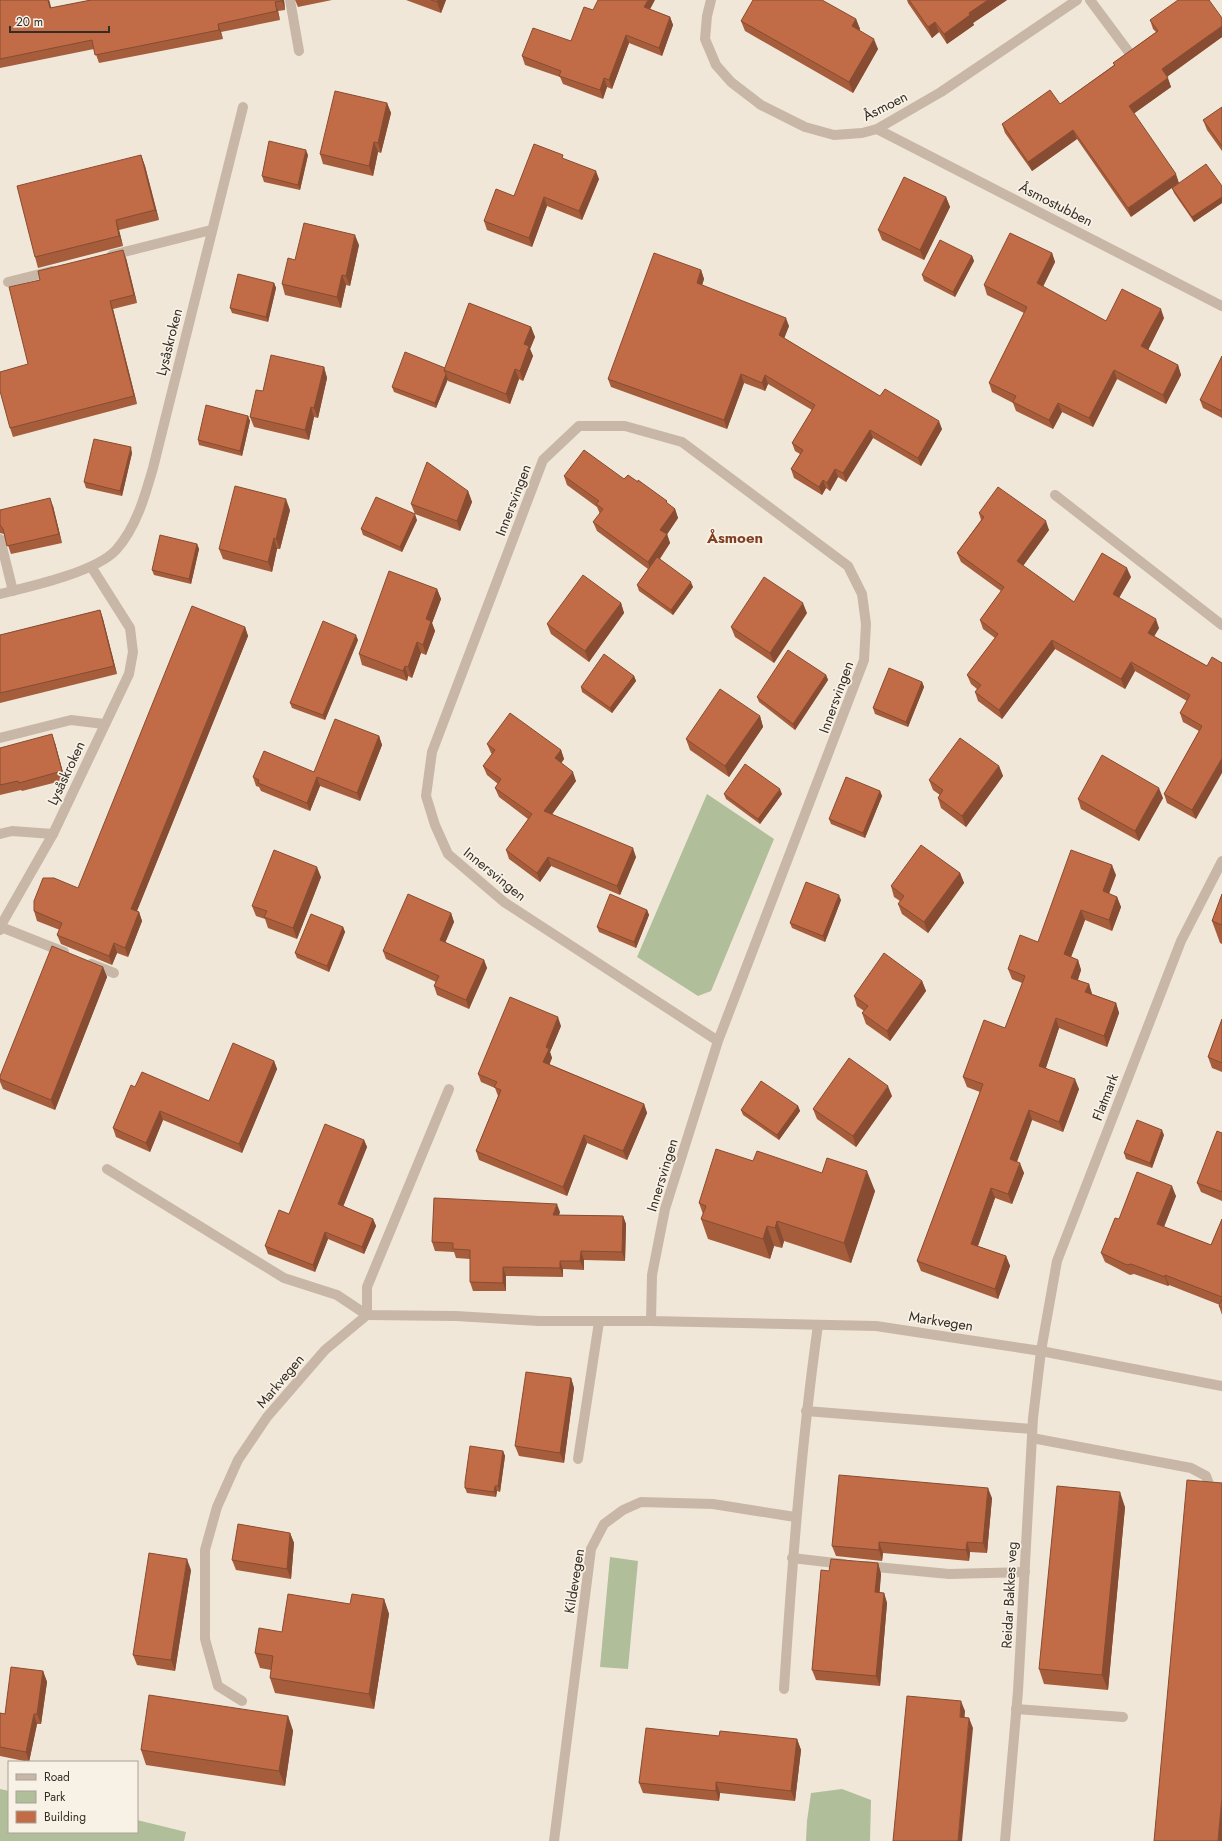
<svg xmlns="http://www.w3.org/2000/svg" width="1222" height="1841" viewBox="0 0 1222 1841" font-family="Jost,sans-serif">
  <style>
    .green { fill: #b0be9a }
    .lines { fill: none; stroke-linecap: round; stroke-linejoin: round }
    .lane { stroke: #c8b7a6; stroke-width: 10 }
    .street { stroke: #c8b7a6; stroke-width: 10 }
    .wall { fill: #a65d3c }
    .shaded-wall { fill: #874c31 }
    .building { fill: #c16c46; stroke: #874c31 }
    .labels { text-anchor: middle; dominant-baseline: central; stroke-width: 3.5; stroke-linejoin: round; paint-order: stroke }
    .street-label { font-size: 14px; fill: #342c26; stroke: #f8f1e5 }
    .neighbourhood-label { font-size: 15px; font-weight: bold; fill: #803f23; stroke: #f8f1e5 }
  </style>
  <rect width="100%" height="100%" fill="#f0e7d9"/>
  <!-- green -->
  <g class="green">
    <polygon points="707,794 774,839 711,991 698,996 637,957"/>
    <polygon points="610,1557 638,1561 628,1669 600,1667"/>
    <polygon points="0,1789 9,1791 9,1832 137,1832 137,1820 186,1832 184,1841 0,1841"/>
    <polygon points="842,1789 871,1800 870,1841 806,1841 807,1821 811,1793"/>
  </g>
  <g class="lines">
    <!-- lane -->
    <g class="lane">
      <polyline points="290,0 299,51"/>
      <polyline points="1090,0 1128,51"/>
      <polyline points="112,255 211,230"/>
      <polyline points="8,282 52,271"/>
      <polyline points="1055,495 1222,625"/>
      <polyline points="0,539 13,591"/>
      <polyline points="0,930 1,927 64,952"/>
      <polyline points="91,964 114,973"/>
      <polyline points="107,1169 284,1278 337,1295 367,1315 456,1316 539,1321 651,1321"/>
      <polyline points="367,1315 367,1287 449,1089"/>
      <polyline points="806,1411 1032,1429"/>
      <polyline points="1032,1438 1191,1468 1206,1476 1213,1495"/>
      <polyline points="578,1459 599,1322"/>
      <polyline points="792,1558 844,1564"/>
      <polyline points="866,1566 949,1574 1025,1572"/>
      <polyline points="242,1701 218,1686 205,1639 205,1550 217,1507 238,1460 267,1417 325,1350 367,1315"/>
      <polyline points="1016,1709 1123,1717"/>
    </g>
    <!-- street -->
    <g class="street">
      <polyline points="711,0 707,16 705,39 716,65 731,82 761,105 805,127 834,135 862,133 877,129 941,92 1077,0"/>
      <polyline points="877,129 1222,306"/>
      <path d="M 0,594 C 29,587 96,572 116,550 C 136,528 145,496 153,468 L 243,107"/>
      <polyline points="0,738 71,720 104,724"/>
      <polyline points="0,834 12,831 53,834"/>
      <polyline points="0,927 53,834 129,674 133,652 130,628 92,568"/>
      <polyline points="718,1041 504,902 448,854 435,825 426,796 432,752 543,460 579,426 625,426 682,442 848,566 862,594 866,624 864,660 718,1041 665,1209 652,1275 651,1321 876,1326 1041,1351 1222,1386"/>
      <path d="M 784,1689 C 792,1567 801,1446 818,1325"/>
      <polyline points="554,1841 591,1549 604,1524 623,1510 641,1502 713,1504 795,1517"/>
      <polyline points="1005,1841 1018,1691 1033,1418 1041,1351 1057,1261 1181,941 1222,861"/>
    </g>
  </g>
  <!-- wall -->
  <g class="wall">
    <polygon points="0,0 49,0 51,8 91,0 284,0 285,10 278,11 280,20 221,32 223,39 99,63 94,49 0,68"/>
    <polygon points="295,0 332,0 298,7"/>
    <polygon points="406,0 446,0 441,13"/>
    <polygon points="907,0 1007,0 973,23 974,25 947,44 939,32 932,38 908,3"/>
    <polygon points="650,9 670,17 673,25 662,56 629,43 612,89 607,87 603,99 563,84 560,77 525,65 522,56 571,41 593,10"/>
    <polygon points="856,19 860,29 859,30 878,49 853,93 745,31 741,21"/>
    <polygon points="1150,20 1222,37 1167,77 1171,87 1134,113 1131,217 1077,139 1032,171 1005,133 1002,124 1060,104 1114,65 1113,63 1156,32 1153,29"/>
    <polygon points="387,103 391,113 381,153 378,152 373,176 323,164 320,154"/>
    <polygon points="1222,107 1222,151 1207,130 1203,120"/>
    <polygon points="141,155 145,166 159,220 119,230 123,246 38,268 35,257"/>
    <polygon points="308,155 300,190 264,182 262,176"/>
    <polygon points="564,159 599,179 582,220 547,206 532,247 487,230 484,221 514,196"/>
    <polygon points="1222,186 1222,203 1194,222 1174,193 1172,188"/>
    <polygon points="946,197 950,207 924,260 882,240 878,230"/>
    <polygon points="359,245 350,286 346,285 341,308 285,295 282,284"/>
    <polygon points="1052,253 1055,262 1043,287 1106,321 1164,318 1148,350 1178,365 1181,375 1166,404 1117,379 1093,427 1062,412 1053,429 1016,411 1013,403 992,392 989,383 1024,313 987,295 984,285"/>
    <polygon points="972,256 974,261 955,297 924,281 922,275"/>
    <polygon points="126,258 137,303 113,309 137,404 13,437 10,428 28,364"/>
    <polygon points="701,270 704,279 702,285 789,326 784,338 880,396 942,429 921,466 873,438 846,482 838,477 830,491 826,488 822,495 794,478 791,469 800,454 795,451 792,443 812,410 768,384 765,391 744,383 727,429 611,387 608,379"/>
    <polygon points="274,283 276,288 268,322 232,313 230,308"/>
    <polygon points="531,327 535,337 530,349 533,356 523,381 519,379 510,404 448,381 448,379 436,408 394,392 392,387 445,368"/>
    <polygon points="1222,356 1222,418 1203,408 1200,400"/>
    <polygon points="324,367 327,378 318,418 314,417 309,440 254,427 250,417 263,391"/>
    <polygon points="248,416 250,421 242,456 199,445 198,440"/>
    <polygon points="132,453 122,496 86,488 84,482"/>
    <polygon points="564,476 624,479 668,504 675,509 678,518 667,534 670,543 660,559 693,587 673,615 639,591 637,585 648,569 597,531 593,522 600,514 597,507 567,485"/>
    <polygon points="468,491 472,502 460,531 415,514 411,504"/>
    <polygon points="53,506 62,543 11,554 4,534 0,533 0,510"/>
    <polygon points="290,510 280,549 277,549 272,572 223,559 219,549"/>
    <polygon points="979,513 1049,530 1023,566 1074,602 1131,577 1119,598 1159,628 1154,636 1207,666 1196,819 1167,803 1164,794 1199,731 1183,722 1180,713 1187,701 1135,671 1125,689 1055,649 1002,719 978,701 975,692 977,689 971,684 967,675 995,638 983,629 980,620 1001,591 961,562 957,553 981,520"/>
    <polygon points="417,520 402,552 363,535 361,529"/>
    <polygon points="197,544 199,549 191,584 154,575 152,570"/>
    <polygon points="437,589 441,599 432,623 435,631 426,655 421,653 412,678 408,676 407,681 362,665 359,654"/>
    <polygon points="621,603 624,613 589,662 551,634 547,624"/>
    <polygon points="100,610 103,619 117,674 0,703 0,635"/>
    <polygon points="807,613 774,663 735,637 731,627"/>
    <polygon points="245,627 248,636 137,911 139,912 142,921 128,957 117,953 112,965 61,944 57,935 60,930 37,921 34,911 78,888"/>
    <polygon points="358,640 325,720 292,708 290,703"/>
    <polygon points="826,675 828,680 795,730 759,702 757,697"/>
    <polygon points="634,676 636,681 612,713 582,692 581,687"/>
    <polygon points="922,682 924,687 908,727 875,714 873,708"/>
    <polygon points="760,716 763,727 729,777 690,750 686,739"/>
    <polygon points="379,736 382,745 360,801 320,786 310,811 261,791 259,787 256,786 253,777 314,772"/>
    <polygon points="55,743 65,780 22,791 21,790 0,795 0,748"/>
    <polygon points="487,744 561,750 564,759 561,763 576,781 552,814 636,857 620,895 551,866 540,882 509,859 506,850 528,819 499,797 495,788 498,784 487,775 483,766 492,754 491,753"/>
    <polygon points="999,766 1003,776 966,827 941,808 938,798 940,795 933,790 929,780"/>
    <polygon points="880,791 882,796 865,838 831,824 829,819"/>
    <polygon points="724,794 782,794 760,824 726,799"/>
    <polygon points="1163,798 1139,841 1081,809 1078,799"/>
    <polygon points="960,873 964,883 928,933 902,914 898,904 900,901 894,897 891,886"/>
    <polygon points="1116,875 1109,894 1117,897 1121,907 1112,931 1085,920 1071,957 1078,960 1081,970 1078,980 1089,984 1092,994 1116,1003 1119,1013 1107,1047 1059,1028 1046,1068 1079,1089 1063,1132 1032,1120 1017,1162 1024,1173 1012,1204 995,1198 978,1246 1006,1256 1010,1266 998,1299 921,1271 917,1261 980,1092 967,1087 963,1077 1005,1028 1022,983 1012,979 1008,969 1038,942"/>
    <polygon points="321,877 297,939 268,928 265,919 256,916 252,906"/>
    <polygon points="1222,894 1222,944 1220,943 1212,921"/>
    <polygon points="841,900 825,942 792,928 790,923"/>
    <polygon points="647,910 649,915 636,948 599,932 597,927"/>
    <polygon points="451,913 454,922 445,942 484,960 487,968 469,1009 437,995 434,986 436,982 386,959 383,951"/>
    <polygon points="343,927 345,932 329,972 297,958 295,953"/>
    <polygon points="103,967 107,977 55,1110 3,1089 0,1082 0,1076"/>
    <polygon points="922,981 926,991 890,1041 866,1024 862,1013 864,1011 857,1006 854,996"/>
    <polygon points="1222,1019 1222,1072 1212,1068 1208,1057"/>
    <polygon points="561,1026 550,1052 552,1058 549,1064 644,1104 647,1113 627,1160 587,1143 567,1196 479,1160 476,1151 498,1096 495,1088 481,1082 478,1074"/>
    <polygon points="274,1061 277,1069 242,1153 163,1120 150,1152 116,1137 113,1128 135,1087 209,1101"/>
    <polygon points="892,1096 856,1147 817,1119 813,1109"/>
    <polygon points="798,1106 800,1111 779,1140 743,1115 741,1110"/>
    <polygon points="1222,1133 1222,1201 1201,1192 1197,1183"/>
    <polygon points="1164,1135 1152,1168 1126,1159 1124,1153"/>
    <polygon points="364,1140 367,1147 343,1206 373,1219 376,1226 364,1254 328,1239 315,1272 268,1254 265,1246 289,1214"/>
    <polygon points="753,1161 875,1191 851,1263 784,1241 782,1248 774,1246 770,1259 708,1239 701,1219 703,1214 699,1203"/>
    <polygon points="1176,1196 1164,1227 1211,1245 1222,1219 1222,1315 1219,1306 1220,1305 1169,1285 1168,1286 1134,1274 1130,1275 1105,1262 1101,1253 1119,1219"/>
    <polygon points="560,1212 559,1215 623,1216 626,1224 625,1261 584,1260 584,1270 563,1269 563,1277 506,1276 506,1291 473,1291 470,1282 470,1259 456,1258 454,1252 435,1251 432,1242"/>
    <polygon points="571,1378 574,1388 564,1463 519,1456 515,1446"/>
    <polygon points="503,1451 505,1456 500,1492 497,1491 496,1497 467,1493 465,1488"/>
    <polygon points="992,1498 987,1553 970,1552 969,1561 883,1553 882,1561 836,1556 832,1546"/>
    <polygon points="1125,1507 1108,1690 1044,1684 1039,1669"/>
    <polygon points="290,1533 294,1543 291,1579 236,1570 232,1560"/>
    <polygon points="878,1563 881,1574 879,1593 884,1593 887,1603 880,1686 816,1680 812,1670 829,1571"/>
    <polygon points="191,1570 175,1671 137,1665 133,1655"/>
    <polygon points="384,1599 389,1614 374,1709 275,1693 270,1678 271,1670 260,1668 255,1653 282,1632 350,1604"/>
    <polygon points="43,1671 47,1682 41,1724 37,1724 29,1762 0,1756 0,1713 5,1714"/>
    <polygon points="288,1716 293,1731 285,1786 146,1765 141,1750"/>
    <polygon points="719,1736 797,1739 801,1750 795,1801 720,1793 719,1801 643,1793 639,1783"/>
  </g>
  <!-- shaded-wall -->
  <g class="shaded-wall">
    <polygon points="48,0 49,0 50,3 53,17 50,8"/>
    <polygon points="282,0 284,0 285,10 282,1"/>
    <polygon points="438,0 446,0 441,13 437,2"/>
    <polygon points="648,0 655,0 647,15 644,7"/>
    <polygon points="988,0 1007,0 973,23 974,25 947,44 944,34 969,13"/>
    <polygon points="275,2 278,11 280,20 277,11"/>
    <polygon points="670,17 673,25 662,56 659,48"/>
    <polygon points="856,19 860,29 856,37 852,26"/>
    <polygon points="935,22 939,32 932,38 928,27"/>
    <polygon points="218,24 221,32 223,39 219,30"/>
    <polygon points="1222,26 1222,37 1165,78 1162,69"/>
    <polygon points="626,35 629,43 612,89 609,80"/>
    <polygon points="874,39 878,49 853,93 849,82"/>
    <polygon points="604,78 607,87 603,99 600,90"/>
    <polygon points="1168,78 1171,87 1132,115 1129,106"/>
    <polygon points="387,103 391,113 381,153 378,143"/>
    <polygon points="1073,130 1077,139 1032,171 1028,162"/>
    <polygon points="374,142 378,152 373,176 369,166"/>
    <polygon points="306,150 308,155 300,190 298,185"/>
    <polygon points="141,155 145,166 159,220 155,210"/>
    <polygon points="596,171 599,179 582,220 579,211"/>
    <polygon points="1176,174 1179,183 1131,217 1128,208"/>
    <polygon points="544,197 547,206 532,247 529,238"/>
    <polygon points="946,197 950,207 924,260 920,250"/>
    <polygon points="1222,197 1222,203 1194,222 1192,217"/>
    <polygon points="116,220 119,230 123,246 119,236"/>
    <polygon points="355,235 359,245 350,286 346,276"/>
    <polygon points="123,250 126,258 137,303 134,295"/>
    <polygon points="1052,253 1055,262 1040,292 1037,283"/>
    <polygon points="972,256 974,261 955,297 953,292"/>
    <polygon points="701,270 704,279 700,292 697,283"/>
    <polygon points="342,275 346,285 341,308 337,297"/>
    <polygon points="274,283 276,288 268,322 266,317"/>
    <polygon points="110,301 113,309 137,404 134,396"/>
    <polygon points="1161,309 1164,318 1145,356 1141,346"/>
    <polygon points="786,318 789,326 782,344 779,335"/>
    <polygon points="531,327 535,337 530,349 533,356 523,381 520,371 524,344"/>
    <polygon points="1178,365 1181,375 1166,404 1163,395"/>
    <polygon points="324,367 327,378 318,418 314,408"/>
    <polygon points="515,369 519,379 510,404 506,394"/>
    <polygon points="1114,370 1117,379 1093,427 1089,418"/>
    <polygon points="446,374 448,379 436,408 435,403"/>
    <polygon points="741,374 744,383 727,429 724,420"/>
    <polygon points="765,375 768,384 765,391 762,383"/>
    <polygon points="1058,403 1062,412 1053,429 1049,420"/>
    <polygon points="311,407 314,417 309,440 305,430"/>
    <polygon points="248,416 250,421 242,456 240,451"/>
    <polygon points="939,421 942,429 921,466 918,458"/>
    <polygon points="870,430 873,438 846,482 843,473"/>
    <polygon points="131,447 132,453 122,496 120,491"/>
    <polygon points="835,469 838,477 830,491 827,483"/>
    <polygon points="823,480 826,488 822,495 819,487"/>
    <polygon points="468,491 472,502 460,531 457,521"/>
    <polygon points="50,498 53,506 62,543 59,534"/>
    <polygon points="286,499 290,510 280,549 276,539"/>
    <polygon points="675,509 678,518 664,539 660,530"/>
    <polygon points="415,514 417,520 402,552 400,547"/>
    <polygon points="1046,521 1049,530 1020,570 1017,561"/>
    <polygon points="667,534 670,543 651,571 648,562"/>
    <polygon points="274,538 277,549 272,572 268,562"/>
    <polygon points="197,544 199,549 191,584 189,579"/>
    <polygon points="1127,568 1131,577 1116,603 1113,594"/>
    <polygon points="691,582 693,587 673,615 671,610"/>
    <polygon points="437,589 441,599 432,623 435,631 426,655 423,645 426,619"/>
    <polygon points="621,603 624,613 589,662 585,651"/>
    <polygon points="803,603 807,613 774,663 770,653"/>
    <polygon points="100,610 103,619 117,674 114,666"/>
    <polygon points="1156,619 1159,628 1151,642 1148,633"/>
    <polygon points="245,627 248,636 134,918 131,909"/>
    <polygon points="356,635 358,640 325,720 323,715"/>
    <polygon points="1052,640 1055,649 1002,719 999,710"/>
    <polygon points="417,642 421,653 412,678 408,667"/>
    <polygon points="1131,662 1135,671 1125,689 1121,679"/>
    <polygon points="405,666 408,676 407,681 403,671"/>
    <polygon points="826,675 828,680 795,730 793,724"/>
    <polygon points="634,676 636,681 612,713 610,708"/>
    <polygon points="922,682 924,687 908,727 906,722"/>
    <polygon points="760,716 763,727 729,777 725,766"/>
    <polygon points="52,734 55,743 65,780 62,771"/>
    <polygon points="379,736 382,745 360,801 357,793"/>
    <polygon points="561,750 564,759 558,768 555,758"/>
    <polygon points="1222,758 1222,773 1196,819 1192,810"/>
    <polygon points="999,766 1003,776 966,827 962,816"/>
    <polygon points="573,772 576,781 548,820 544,811"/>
    <polygon points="317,777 320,786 310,811 307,803"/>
    <polygon points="1159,788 1163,798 1139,841 1135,831"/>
    <polygon points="780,789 782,794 760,824 758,819"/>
    <polygon points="880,791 882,796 865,838 863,833"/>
    <polygon points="633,848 636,857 620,895 617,886"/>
    <polygon points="548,857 551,866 540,882 537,873"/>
    <polygon points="1112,865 1116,875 1106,901 1103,891"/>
    <polygon points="317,867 321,877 297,939 293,928"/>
    <polygon points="960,873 964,883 928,933 924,922"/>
    <polygon points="839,895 841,900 825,942 823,936"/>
    <polygon points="1117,897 1121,907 1112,931 1109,920"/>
    <polygon points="647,910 649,915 636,948 634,942"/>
    <polygon points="1081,910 1085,920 1068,965 1064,954"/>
    <polygon points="139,912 142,921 128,957 125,948"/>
    <polygon points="451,913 454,922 443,948 440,940"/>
    <polygon points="343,927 345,932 329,972 327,966"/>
    <polygon points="114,943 117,953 112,965 109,956"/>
    <polygon points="484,960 487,968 469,1009 466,1000"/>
    <polygon points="1078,960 1081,970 1075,988 1071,978"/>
    <polygon points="103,967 107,977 55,1110 51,1100"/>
    <polygon points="922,981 926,991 890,1041 887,1031"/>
    <polygon points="1089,984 1092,994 1089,1002 1085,992"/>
    <polygon points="1116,1003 1119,1013 1107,1047 1104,1036"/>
    <polygon points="558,1017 561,1026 550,1052 552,1058 547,1071 543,1062 546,1047"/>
    <polygon points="1056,1018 1059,1028 1043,1076 1039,1066"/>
    <polygon points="274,1061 277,1069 242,1153 239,1144"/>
    <polygon points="1075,1079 1079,1089 1063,1132 1059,1122"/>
    <polygon points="888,1086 892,1096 856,1147 853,1136"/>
    <polygon points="644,1104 647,1113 627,1160 623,1151"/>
    <polygon points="798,1106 800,1111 779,1140 777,1135"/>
    <polygon points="1029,1110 1032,1120 1014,1169 1010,1159"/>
    <polygon points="160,1111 163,1120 150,1152 146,1143"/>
    <polygon points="1162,1130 1164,1135 1152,1168 1150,1163"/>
    <polygon points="584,1135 587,1143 567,1196 563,1187"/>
    <polygon points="364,1140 367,1147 341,1212 338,1204"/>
    <polygon points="1020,1163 1024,1173 1012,1204 1008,1194"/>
    <polygon points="867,1171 875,1191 851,1263 844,1243"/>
    <polygon points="1172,1186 1176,1196 1161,1234 1157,1224"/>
    <polygon points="991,1188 995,1198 975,1254 971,1244"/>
    <polygon points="557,1204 560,1212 556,1223 553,1215"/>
    <polygon points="623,1216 626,1224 625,1261 622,1252"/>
    <polygon points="373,1219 376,1226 364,1254 362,1247"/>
    <polygon points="777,1221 784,1241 782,1248 775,1228"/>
    <polygon points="767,1226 774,1246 770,1259 763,1239"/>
    <polygon points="325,1232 328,1239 315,1272 313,1265"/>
    <polygon points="581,1251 584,1260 584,1270 580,1261"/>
    <polygon points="1006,1256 1010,1266 998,1299 995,1289"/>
    <polygon points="560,1261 563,1269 563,1277 560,1268"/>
    <polygon points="503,1267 506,1276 506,1291 503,1283"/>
    <polygon points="1165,1275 1169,1285 1168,1286 1165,1277"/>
    <polygon points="571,1378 574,1388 564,1463 560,1453"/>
    <polygon points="503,1451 505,1456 500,1492 498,1486"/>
    <polygon points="495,1486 497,1491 496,1497 494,1492"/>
    <polygon points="988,1488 992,1498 987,1553 983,1543"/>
    <polygon points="1120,1492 1125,1507 1108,1690 1102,1675"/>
    <polygon points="290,1533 294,1543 291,1579 287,1569"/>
    <polygon points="879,1542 883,1553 882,1561 879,1550"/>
    <polygon points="967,1542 970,1552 969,1561 966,1550"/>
    <polygon points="187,1559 191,1570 175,1671 171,1660"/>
    <polygon points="878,1563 881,1574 879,1602 875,1592"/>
    <polygon points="884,1593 887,1603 880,1686 876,1676"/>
    <polygon points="384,1599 389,1614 374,1709 369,1694"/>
    <polygon points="43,1671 47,1682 41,1724 37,1714"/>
    <polygon points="961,1701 965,1711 964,1727 960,1717"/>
    <polygon points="34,1714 37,1724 29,1762 26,1752"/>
    <polygon points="288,1716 293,1731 285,1786 279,1771"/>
    <polygon points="969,1718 973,1728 962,1841 958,1841"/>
    <polygon points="797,1739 801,1750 795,1801 791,1791"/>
    <polygon points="716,1782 720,1793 719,1801 716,1791"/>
    <polygon points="1222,1797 1222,1841 1218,1841"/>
  </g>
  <!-- building -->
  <g class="building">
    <polygon points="0,0 48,0 50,8 91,0 282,0 282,1 275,2 277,11 218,24 219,30 95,55 92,40 0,59"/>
    <polygon points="431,0 438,0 437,2"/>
    <polygon points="598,0 648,0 644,7 670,17 659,48 626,35 609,80 604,78 600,90 559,76 561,71 522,56 533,28 571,41 584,7 593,10"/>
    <polygon points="753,0 822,0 856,19 852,26 874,39 849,82 741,21"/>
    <polygon points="909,0 988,0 969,13 970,15 944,34 935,22 928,27"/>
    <polygon points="1178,0 1209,0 1222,18 1222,26 1162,69 1168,78 1129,106 1176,174 1128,208 1073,130 1028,162 1002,124 1050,90 1060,104 1115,65 1113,63 1158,31 1150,20"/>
    <polygon points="335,91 387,103 378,143 374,142 369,166 320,154"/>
    <polygon points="1222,107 1222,146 1203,120"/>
    <polygon points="269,141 306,150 298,185 262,176"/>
    <polygon points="534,144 563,155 562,158 596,171 579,211 544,197 529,238 484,221 496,189 514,196"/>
    <polygon points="141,155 155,210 116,220 119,236 35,257 17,186"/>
    <polygon points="1206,164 1222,186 1222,197 1192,217 1172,188"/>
    <polygon points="904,177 946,197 920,250 878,230"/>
    <polygon points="304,223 355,235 346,276 342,275 337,297 282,284 288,258 295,260"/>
    <polygon points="1010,233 1052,253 1037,283 1106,321 1122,289 1161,309 1141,346 1178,365 1163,395 1114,370 1089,418 1058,403 1049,420 1013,402 1016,396 989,383 1027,307 984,285"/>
    <polygon points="940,240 972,256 953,292 922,275"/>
    <polygon points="123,250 134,295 110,301 134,396 10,428 0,391 0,372 28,364 9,287 40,280 38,271"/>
    <polygon points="654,253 701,270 697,283 786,318 779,335 880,396 885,389 939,421 918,458 870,430 843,473 835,469 827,483 823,480 819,487 791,469 803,450 792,443 815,405 765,375 762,383 741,374 724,420 608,379"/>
    <polygon points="238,274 274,283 266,317 230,308"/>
    <polygon points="469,303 531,327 524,344 529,346 520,371 515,369 506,394 444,370"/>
    <polygon points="405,352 445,368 444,370 446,374 435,403 392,387"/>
    <polygon points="271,355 324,367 314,408 311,407 305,430 250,417 256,390 263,391"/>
    <polygon points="1222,356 1222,411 1200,400"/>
    <polygon points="206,405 248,416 240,451 198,440"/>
    <polygon points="94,439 131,447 120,491 84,482"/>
    <polygon points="584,450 624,479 628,475 638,482 638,480 667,501 666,502 675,509 660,530 667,534 648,562 593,522 603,509 596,504 599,501 564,476"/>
    <polygon points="427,462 468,491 457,521 411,504"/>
    <polygon points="235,486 286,499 276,539 274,538 268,562 219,549"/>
    <polygon points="998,487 1046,521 1017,561 1074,602 1102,553 1127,568 1113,594 1156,619 1148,633 1207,666 1212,657 1222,663 1222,758 1192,810 1164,794 1202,726 1180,713 1190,695 1131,662 1121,679 1052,640 999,710 975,692 981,685 967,675 998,634 980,620 1004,587 957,553 984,517 979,513"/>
    <polygon points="376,497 415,514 400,547 361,529"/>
    <polygon points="50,498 59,534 7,546 3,529 1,526 0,525 0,510"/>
    <polygon points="160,535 197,544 189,579 152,570"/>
    <polygon points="657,557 691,582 671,610 637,585"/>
    <polygon points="389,571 437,589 426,619 431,621 423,645 417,642 408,667 405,666 403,671 359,654"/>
    <polygon points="583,575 621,603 585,651 547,624"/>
    <polygon points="764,577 803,603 770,653 731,627"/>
    <polygon points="192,606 245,627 131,909 139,912 125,948 114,943 109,956 57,935 62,923 34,911 34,901 43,878 54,878 78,888"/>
    <polygon points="100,610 114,666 0,693 0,635"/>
    <polygon points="323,621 356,635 323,715 290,703"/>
    <polygon points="788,650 826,675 793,724 757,697"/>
    <polygon points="604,654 634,676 610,708 581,687"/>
    <polygon points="889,668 922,682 906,722 873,708"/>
    <polygon points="720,689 760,716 725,766 686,739"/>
    <polygon points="510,713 561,750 555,758 573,772 544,811 633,848 617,886 548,857 537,873 506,850 532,814 495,788 501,779 483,766 495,750 487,744"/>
    <polygon points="335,719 379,736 357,793 317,777 307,803 258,783 259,780 253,777 264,751 314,772"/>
    <polygon points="52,734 62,771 19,783 18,781 0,785 0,748"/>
    <polygon points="960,738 999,766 962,816 938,798 943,790 929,780"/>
    <polygon points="1102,755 1159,788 1135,831 1078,799"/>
    <polygon points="745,764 780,789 758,819 724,794"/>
    <polygon points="846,777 880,791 863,833 829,819"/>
    <polygon points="921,845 960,873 924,922 898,904 904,896 891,886"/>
    <polygon points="274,850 317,867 293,928 264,917 267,911 252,906"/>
    <polygon points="1071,850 1112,865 1103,891 1117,897 1109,920 1081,910 1064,954 1078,960 1071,978 1089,984 1085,992 1116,1003 1104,1036 1056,1018 1039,1066 1075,1079 1059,1122 1029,1110 1010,1159 1020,1163 1008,1194 991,1188 971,1244 1006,1256 995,1289 917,1261 983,1084 963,1077 984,1020 1005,1028 1025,976 1008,969 1020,935 1038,942"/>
    <polygon points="806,882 839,895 823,936 790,923"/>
    <polygon points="408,894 451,913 440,940 484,960 466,1000 434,986 439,976 383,951"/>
    <polygon points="610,894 647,910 634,942 597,927"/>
    <polygon points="1222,894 1222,925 1212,921"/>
    <polygon points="311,914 343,927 327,966 295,953"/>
    <polygon points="52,946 103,967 51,1100 0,1079 0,1076"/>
    <polygon points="884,953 922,981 887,1031 862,1013 868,1006 854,996"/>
    <polygon points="510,997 558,1017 546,1047 549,1049 543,1062 644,1104 623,1151 584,1135 563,1187 476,1151 501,1090 494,1087 497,1082 478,1074"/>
    <polygon points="1222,1019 1222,1063 1208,1057"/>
    <polygon points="233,1043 274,1061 239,1144 160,1111 146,1143 113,1128 131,1085 135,1087 142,1072 209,1101"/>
    <polygon points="849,1058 888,1086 853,1136 813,1109"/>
    <polygon points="761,1081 798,1106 777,1135 741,1110"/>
    <polygon points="1137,1120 1162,1130 1150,1163 1124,1153"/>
    <polygon points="325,1124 364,1140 338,1204 373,1219 362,1247 325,1232 313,1265 265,1246 279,1210 289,1214"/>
    <polygon points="1217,1131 1222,1133 1222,1192 1197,1183"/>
    <polygon points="716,1149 753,1161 757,1151 822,1173 827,1158 867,1171 844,1243 777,1221 775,1228 767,1226 763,1239 701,1219 706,1206 699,1203"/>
    <polygon points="1137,1172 1172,1186 1157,1224 1211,1245 1222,1219 1222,1297 1165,1275 1165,1277 1131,1264 1127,1265 1101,1253 1115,1218 1119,1219"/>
    <polygon points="434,1198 557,1204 553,1215 623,1216 622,1252 581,1251 580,1261 560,1261 560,1268 503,1267 503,1283 470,1282 470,1250 453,1249 453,1243 432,1242"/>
    <polygon points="1222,1299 1222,1308 1219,1306"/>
    <polygon points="526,1372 571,1378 560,1453 515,1446"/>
    <polygon points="470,1446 503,1451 498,1486 495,1486 494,1492 465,1488 465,1482"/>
    <polygon points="839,1475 988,1488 983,1543 967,1542 966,1550 879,1542 879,1550 832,1546"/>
    <polygon points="1187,1480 1222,1483 1222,1797 1218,1841 1154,1841"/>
    <polygon points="1057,1486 1120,1492 1102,1675 1039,1669"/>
    <polygon points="238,1524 290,1533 287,1569 232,1560"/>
    <polygon points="149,1553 187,1559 171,1660 133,1655"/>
    <polygon points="831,1559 878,1563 875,1592 884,1593 876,1676 812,1670 821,1570 829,1571"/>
    <polygon points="288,1594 350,1604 352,1594 384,1599 369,1694 270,1678 273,1656 255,1653 259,1628 282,1632"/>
    <polygon points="11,1667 43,1671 37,1714 34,1714 26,1752 0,1747 0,1713 5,1714"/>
    <polygon points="149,1695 288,1716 279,1771 141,1750"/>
    <polygon points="907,1696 961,1701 960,1717 969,1718 958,1841 893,1841"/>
    <polygon points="646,1728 719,1736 720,1731 797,1739 791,1791 716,1782 716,1791 639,1783"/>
  </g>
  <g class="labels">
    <!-- street labels -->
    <g class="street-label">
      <text transform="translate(885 106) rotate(-27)">Åsmoen</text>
      <text transform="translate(1056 204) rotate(27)">Åsmostubben</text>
      <text transform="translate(169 342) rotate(-76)">Lysåskroken</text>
      <text transform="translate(513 500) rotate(-69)">Innersvingen</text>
      <text transform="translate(836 697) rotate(-70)">Innersvingen</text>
      <text transform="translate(66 773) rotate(-65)">Lysåskroken</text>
      <text transform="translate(495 874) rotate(39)">Innersvingen</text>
      <text transform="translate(1105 1097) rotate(-69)">Flatmark</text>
      <text transform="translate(662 1175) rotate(-73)">Innersvingen</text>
      <text transform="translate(941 1321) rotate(9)">Markvegen</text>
      <text transform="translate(280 1381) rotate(-50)">Markvegen</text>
      <text transform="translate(574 1581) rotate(-81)">Kildevegen</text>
      <text transform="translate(1009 1595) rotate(-87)">Reidar Bakkes veg</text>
    </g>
    <!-- neighbourhood labels -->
    <g class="neighbourhood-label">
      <text x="735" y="538">Åsmoen</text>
    </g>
  </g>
  <!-- legend -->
  <rect x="8" y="1761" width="130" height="72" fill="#f8f1e5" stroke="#aaa299"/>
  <rect x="16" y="1774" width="20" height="6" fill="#c8b7a6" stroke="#aaa299"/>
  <text x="44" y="1781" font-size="12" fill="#342c26">Road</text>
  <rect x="16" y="1791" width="20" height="12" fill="#b0be9a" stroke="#aaa299"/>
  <text x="44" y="1801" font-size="12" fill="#342c26">Park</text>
  <rect x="16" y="1811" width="20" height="12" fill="#c16c46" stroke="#aaa299"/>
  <text x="44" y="1821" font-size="12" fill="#342c26">Building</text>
  <!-- scale -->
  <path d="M10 26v6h99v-6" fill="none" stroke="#342c26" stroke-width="2"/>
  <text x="16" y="26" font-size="12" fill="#342c26" stroke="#f8f1e5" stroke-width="3" paint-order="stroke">20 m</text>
</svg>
